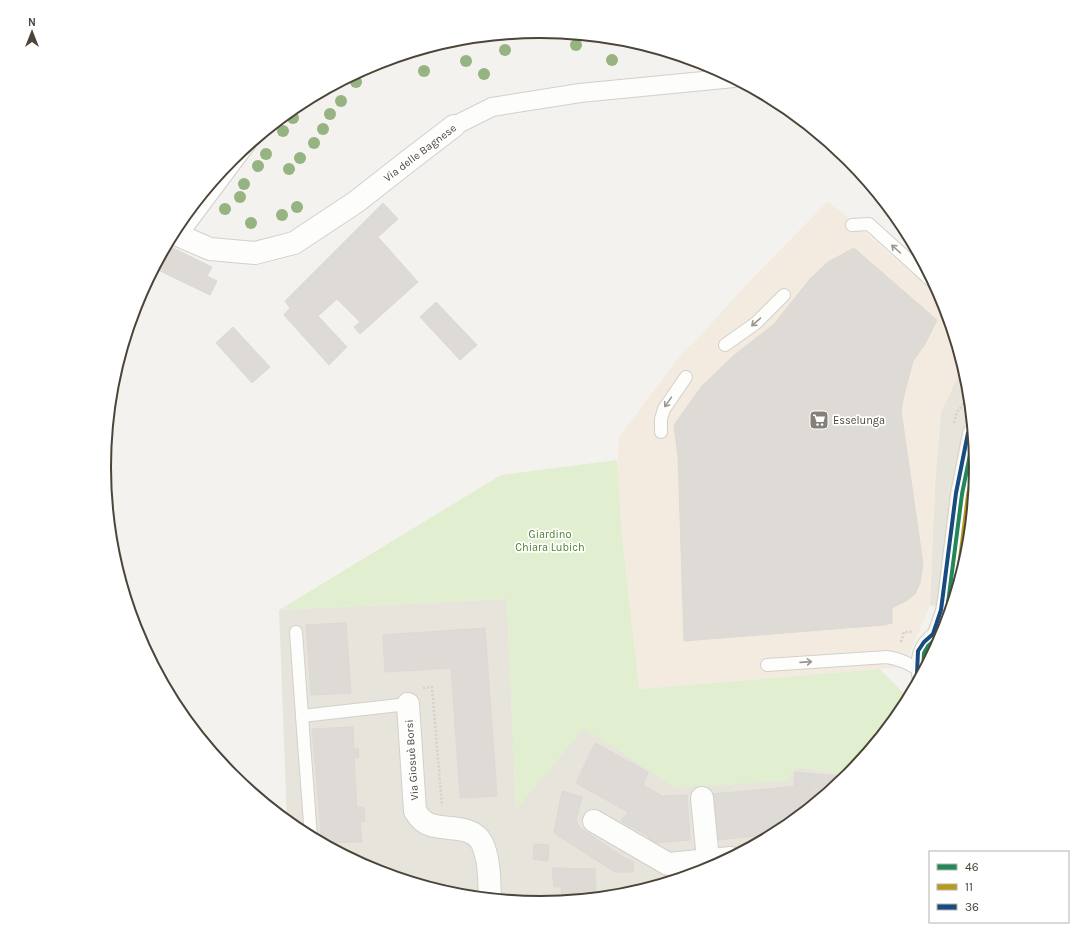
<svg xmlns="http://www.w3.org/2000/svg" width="1081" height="935" viewBox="0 0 1081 935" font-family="Karla,sans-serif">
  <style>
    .residential { fill: #e7e4dc }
    .commercial { fill: #f3ebdf }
    .green { fill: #e1eecf }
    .building { fill: #dedbd6; stroke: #dcd9d4 }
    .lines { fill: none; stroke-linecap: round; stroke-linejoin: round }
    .service-casing { stroke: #d2d0cb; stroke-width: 14 }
    .pedestrian-casing { stroke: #d2d0cb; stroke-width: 20 }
    .minor-casing { stroke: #d2d0cb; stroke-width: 24 }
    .secondary-casing { stroke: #d3cfc5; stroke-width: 24 }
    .path { stroke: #d3d2cc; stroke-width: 2.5; stroke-dasharray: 2 2; stroke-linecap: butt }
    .service { stroke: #fdfdfc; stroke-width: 12 }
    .pedestrian { stroke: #fdfdfc; stroke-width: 18 }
    .minor { stroke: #fdfdfc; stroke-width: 22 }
    .secondary { stroke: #f7f6f1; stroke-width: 22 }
    .bus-1-casing { stroke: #fff; stroke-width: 7 }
    .bus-2-casing { stroke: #fff; stroke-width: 7 }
    .bus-3-casing { stroke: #fff; stroke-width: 7 }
    .bus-1 { stroke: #238759; stroke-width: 4 }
    .bus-2 { stroke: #b79c1c; stroke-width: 4 }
    .bus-3 { stroke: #184b81; stroke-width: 4 }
    .tree { fill: #96b382 }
    .oneway { stroke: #9b9791 }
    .labels { text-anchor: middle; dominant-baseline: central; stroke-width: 3.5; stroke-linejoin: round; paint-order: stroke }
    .street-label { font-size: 11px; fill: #4b4439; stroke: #fff }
    .poi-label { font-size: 11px; fill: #4b4439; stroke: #fff; text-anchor: start }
    .park-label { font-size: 11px; fill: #4a7f2a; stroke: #fff }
    .rim { fill: none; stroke: #4b4439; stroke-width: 2 }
  </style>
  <rect width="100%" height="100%" fill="#f4f2ee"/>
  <!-- residential -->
  <g class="residential">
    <polygon points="963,365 969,383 977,468 969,553 951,610 930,605 935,484 941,412"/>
    <polygon points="507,599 516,809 584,727 676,788 795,767 850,775 783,831 707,871 625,896 540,904 455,896 373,871 298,830 287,821 279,610"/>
  </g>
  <!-- commercial -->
  <polygon class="commercial" points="828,201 943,299 963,365 941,412 935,484 930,605 904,667 639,689 621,528 617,473 619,437 681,354 697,339 747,284"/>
  <!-- green -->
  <g class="green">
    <polygon points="617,460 621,528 639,689 880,669 909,699 903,710 850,775 796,767 787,781 676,788 584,728 516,809 507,599 279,610 501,475"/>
    <polygon points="977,468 967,558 957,591"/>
  </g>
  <!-- building -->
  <g class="building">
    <polygon points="383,203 398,219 378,237 418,282 360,334 354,327 360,322 337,299 318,316 347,347 329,365 284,315 290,308 285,301"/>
    <polygon points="167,245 212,267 207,276 217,281 210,295 154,268"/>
    <polygon points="854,248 937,320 925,344 913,361 905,391 901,410 923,564 920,583 915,594 906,601 892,608 892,623 884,625 684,641 678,456 674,425 702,386 732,357 774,324 810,279 828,262"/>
    <polygon points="436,302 477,345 460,360 420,317"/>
    <polygon points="233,327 270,367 252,383 216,343"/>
    <polygon points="346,623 351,693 311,695 306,625"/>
    <polygon points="485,628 497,796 460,798 451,668 385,672 383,635"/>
    <polygon points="353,727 354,748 358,748 359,757 354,758 357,808 364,807 365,821 360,822 362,842 322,843 312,729"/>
    <polygon points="595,743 648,772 643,785 662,796 687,795 690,840 652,843 648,836 621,821 628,812 576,783"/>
    <polygon points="795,772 848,777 811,807 809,785 794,786"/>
    <polygon points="809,785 811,807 783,831 776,834 717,840 712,794"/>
    <polygon points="562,791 582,797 576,820 580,828 623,857 634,862 633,872 615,872 554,833"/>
    <polygon points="534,844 549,845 548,861 533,859"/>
    <polygon points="552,868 595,869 596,898 570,901 570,898 562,899 561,887 554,887"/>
    <polygon points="570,898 570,901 540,904 523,902"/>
  </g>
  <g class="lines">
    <!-- service casing -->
    <g class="service-casing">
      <g id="service">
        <polyline points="852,225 869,224 935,284"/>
        <polyline points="181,236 250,144"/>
        <polyline points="725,345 756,323 784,295"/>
        <polyline points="661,432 661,419 664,409 686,377"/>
        <polyline points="296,632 302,716 408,704"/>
        <path d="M 767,665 L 887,657 C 901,659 911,664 922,672"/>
        <polyline points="302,716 311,837"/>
      </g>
    </g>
    <!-- pedestrian casing -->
    <g class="pedestrian-casing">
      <polyline id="pedestrian" points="454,126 492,107 580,93 734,78"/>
    </g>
    <!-- minor casing -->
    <g class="minor-casing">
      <g id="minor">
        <polyline points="173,233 210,249 255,253 294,243 356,202 407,162 454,126"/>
        <path d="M 408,704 L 415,811 C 419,818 424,823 431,825 C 447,830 473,825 482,843 C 490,860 489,881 490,899"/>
        <polyline points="702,798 709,870"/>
        <polyline points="594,821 668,864 731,858"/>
      </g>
    </g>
    <!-- secondary casing -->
    <g class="secondary-casing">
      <g id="secondary">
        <polyline points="938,637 947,611 949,599 962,494 974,434"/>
        <path d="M 923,674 C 920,656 927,641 944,634"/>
      </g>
    </g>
    <!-- path -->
    <g class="path">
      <polyline points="954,423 957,412 970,396"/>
      <polyline points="901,642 904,632 912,632"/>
      <polyline points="423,688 432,687 442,806"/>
    </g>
    <!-- service -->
    <use href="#service" class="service"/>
    <!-- pedestrian -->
    <use href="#pedestrian" class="pedestrian"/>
    <!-- minor -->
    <use href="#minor" class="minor"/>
    <!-- secondary -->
    <use href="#secondary" class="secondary"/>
    <!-- bus-1 casing -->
    <g class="bus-1-casing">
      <polyline id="bus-1" points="923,673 924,653 928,646 938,637 947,611 962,494 974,435"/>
    </g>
    <!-- bus-2 casing -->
    <g class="bus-2-casing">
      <polyline id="bus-2" points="955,599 968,495 976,456"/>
    </g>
    <!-- bus-3 casing -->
    <g class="bus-3-casing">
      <polyline id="bus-3" points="917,674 918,651 924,642 933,634 941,610 956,493 968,433"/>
    </g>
    <!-- bus-1 -->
    <use href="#bus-1" class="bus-1"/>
    <!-- bus-2 -->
    <use href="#bus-2" class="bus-2"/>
    <!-- bus-3 -->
    <use href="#bus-3" class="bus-3"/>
  </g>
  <!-- trees -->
  <g class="tree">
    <circle cx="576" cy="45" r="6"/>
    <circle cx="505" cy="50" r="6"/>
    <circle cx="612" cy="60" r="6"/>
    <circle cx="466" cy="61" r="6"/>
    <circle cx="424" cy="71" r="6"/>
    <circle cx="484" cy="74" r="6"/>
    <circle cx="356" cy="82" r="6"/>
    <circle cx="341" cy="101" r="6"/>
    <circle cx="330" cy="114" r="6"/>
    <circle cx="293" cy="118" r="6"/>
    <circle cx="323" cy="129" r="6"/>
    <circle cx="283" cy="131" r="6"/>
    <circle cx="314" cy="143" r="6"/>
    <circle cx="266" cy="154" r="6"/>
    <circle cx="300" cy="158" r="6"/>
    <circle cx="258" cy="166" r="6"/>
    <circle cx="289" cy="169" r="6"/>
    <circle cx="244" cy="184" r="6"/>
    <circle cx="240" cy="197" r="6"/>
    <circle cx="297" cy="207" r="6"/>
    <circle cx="225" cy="209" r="6"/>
    <circle cx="282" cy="215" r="6"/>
    <circle cx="251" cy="223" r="6"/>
  </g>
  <!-- one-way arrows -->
  <defs><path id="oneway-shaft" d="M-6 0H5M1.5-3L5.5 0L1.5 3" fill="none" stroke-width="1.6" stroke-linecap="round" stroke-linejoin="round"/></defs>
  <g class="oneway">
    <use href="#oneway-shaft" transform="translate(896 249) rotate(-138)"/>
    <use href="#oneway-shaft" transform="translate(756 322) rotate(139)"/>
    <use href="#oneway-shaft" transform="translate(668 402) rotate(125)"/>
    <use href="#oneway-shaft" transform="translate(806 662) rotate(-4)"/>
  </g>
  <!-- icons -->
  <defs>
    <g id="supermarket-square" transform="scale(1)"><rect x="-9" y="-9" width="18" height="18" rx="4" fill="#868178" stroke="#fff"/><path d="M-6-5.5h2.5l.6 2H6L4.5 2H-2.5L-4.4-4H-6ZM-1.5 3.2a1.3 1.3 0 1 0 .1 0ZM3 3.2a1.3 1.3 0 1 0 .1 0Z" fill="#fff"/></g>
  </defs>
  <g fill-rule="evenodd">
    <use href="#supermarket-square" x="819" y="420"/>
  </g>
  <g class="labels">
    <!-- street labels -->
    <g class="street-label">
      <text transform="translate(420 153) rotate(-37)">Via delle Bagnese</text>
      <text transform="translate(412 760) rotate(-94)">Via Giosuè Borsi</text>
    </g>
    <!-- poi labels -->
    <g class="poi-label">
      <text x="833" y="420">Esselunga</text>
    </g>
    <!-- park labels -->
    <g class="park-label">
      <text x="550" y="534">Giardino<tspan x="550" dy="13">Chiara Lubich</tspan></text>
    </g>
  </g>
  <!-- crop -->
  <path d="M0 0H1081V935H0ZM111 467a429 429 0 1 1 858 0a429 429 0 1 1-858 0Z" fill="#fff" fill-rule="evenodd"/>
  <path class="rim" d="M111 467a429 429 0 1 1 858 0a429 429 0 1 1-858 0Z"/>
  <!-- legend -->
  <rect x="929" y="851" width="140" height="72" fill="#ffffff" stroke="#b7b4b0"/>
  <rect x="937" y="864" width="20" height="6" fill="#238759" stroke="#b7b4b0"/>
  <text x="965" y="871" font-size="12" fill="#4b4439">46</text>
  <rect x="937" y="884" width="20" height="6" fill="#b79c1c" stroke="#b7b4b0"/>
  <text x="965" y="891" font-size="12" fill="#4b4439">11</text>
  <rect x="937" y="904" width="20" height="6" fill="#184b81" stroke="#b7b4b0"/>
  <text x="965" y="911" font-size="12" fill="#4b4439">36</text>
  <!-- north arrow -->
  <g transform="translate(32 32)" stroke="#ffffff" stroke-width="3" paint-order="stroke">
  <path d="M0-3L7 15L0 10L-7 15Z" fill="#4b4439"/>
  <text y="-6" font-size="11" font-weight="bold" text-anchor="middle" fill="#4b4439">N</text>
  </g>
</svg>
